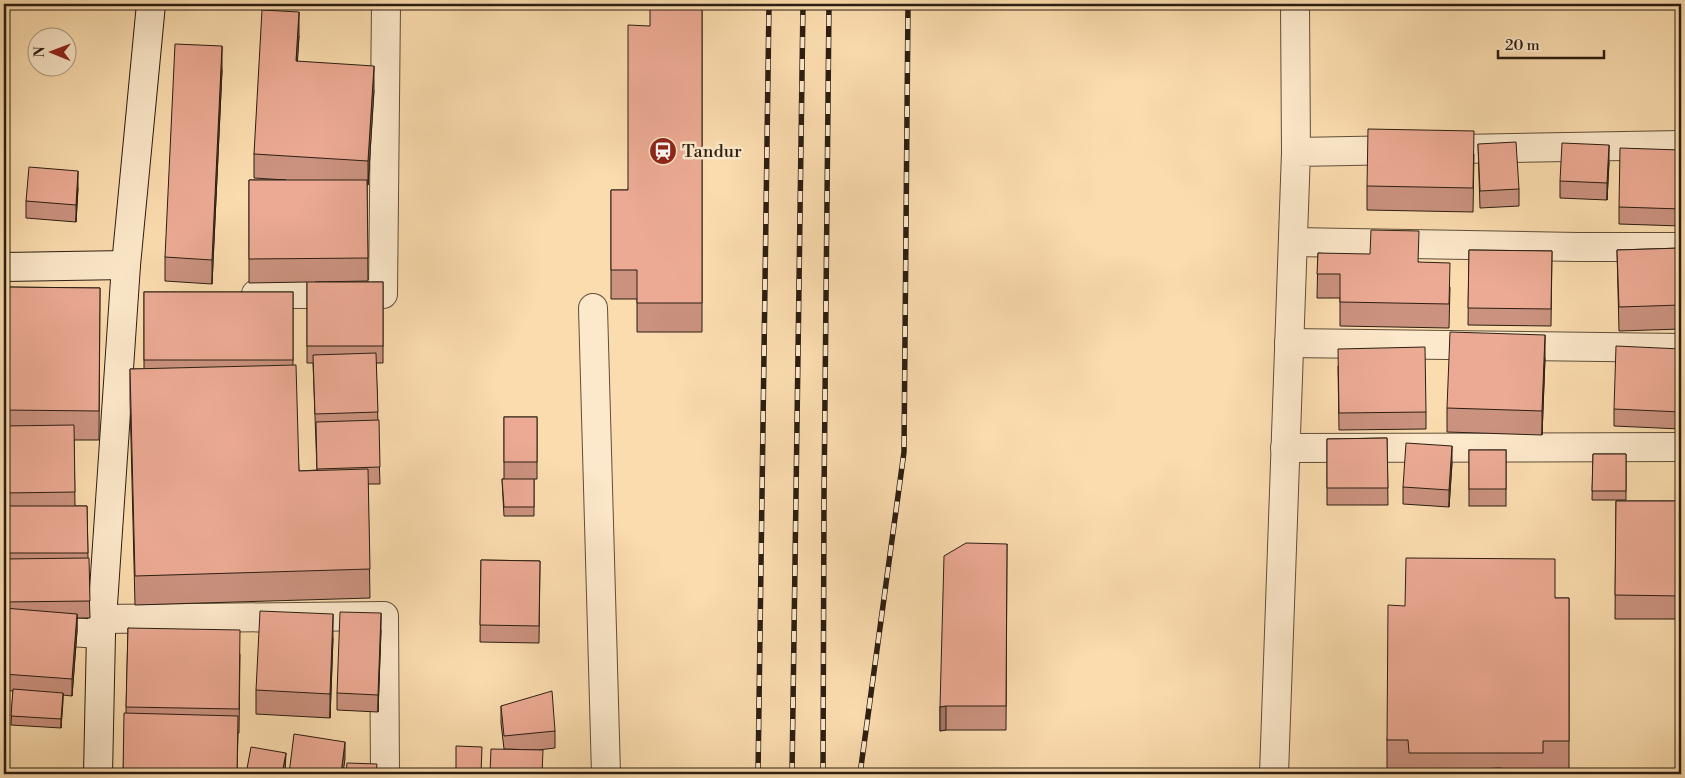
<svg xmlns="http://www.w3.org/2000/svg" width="1685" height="778" viewBox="0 0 1685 778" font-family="'Libre Bodoni',serif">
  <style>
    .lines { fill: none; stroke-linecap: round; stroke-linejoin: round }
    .street-casing { stroke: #5f4e39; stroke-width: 30 }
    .secondary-casing { stroke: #2b1e12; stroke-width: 30 }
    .street { stroke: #fce8ca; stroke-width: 28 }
    .secondary { stroke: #fce8ca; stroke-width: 28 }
    .rail-casing { stroke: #2b1e12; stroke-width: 5.5 }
    .rail { stroke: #fce8ca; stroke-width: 4; stroke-dasharray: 11; stroke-linecap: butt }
    .wall { fill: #cb927f; stroke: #2b1e12 }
    .shaded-wall { fill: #a57768; stroke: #2b1e12 }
    .building { fill: #ecaa94; stroke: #2b1e12 }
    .labels { text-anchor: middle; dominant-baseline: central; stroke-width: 5; stroke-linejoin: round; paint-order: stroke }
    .poi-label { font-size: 18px; fill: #2b1e12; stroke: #fce8ca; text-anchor: start }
  </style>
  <rect width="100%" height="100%" fill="#fbdcae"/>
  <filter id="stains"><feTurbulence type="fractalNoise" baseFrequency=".004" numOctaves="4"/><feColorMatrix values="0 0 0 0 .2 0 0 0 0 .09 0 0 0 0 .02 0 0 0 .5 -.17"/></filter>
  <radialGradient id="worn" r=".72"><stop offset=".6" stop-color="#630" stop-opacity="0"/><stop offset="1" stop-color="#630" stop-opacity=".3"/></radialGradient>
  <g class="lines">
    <!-- street casing -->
    <g class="street-casing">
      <g id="street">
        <polyline points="1295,4 1296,152"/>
        <polyline points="1293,242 1578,247 1681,247"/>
        <polyline points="256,294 383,294 386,4"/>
        <polyline points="593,308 606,774"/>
        <polyline points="1289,343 1681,348"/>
        <polyline points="1285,448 1681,447"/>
        <polyline points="102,619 384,616 385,774"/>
        <polyline points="4,628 101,634"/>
        <polyline points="1274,774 1296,152 1681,145"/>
      </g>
    </g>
    <!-- secondary casing -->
    <g class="secondary-casing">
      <g id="secondary">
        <polyline points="4,267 126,265"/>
        <polyline points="98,774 101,634 126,265 151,4"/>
      </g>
    </g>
    <!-- street -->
    <use href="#street" class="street"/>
    <!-- secondary -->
    <use href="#secondary" class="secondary"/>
    <!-- rail casing -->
    <g class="rail-casing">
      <g id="rail">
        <polyline points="758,774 769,4"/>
        <polyline points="792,774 803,4"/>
        <polyline points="823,774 824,497 829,4"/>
        <polyline points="860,774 904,452 908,4"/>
      </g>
    </g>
    <!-- rail -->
    <use href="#rail" class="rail"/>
  </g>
  <!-- wall -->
  <g class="wall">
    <polygon points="702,4 702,332 637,332 637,299 611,299 611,190 628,190 650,26"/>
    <polygon points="299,36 297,62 374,90 368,185 367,185 368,281 315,282 383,282 383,363 376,363 380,484 368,484 370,598 135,605 130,399 130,369 144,369 144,292 293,292 293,365 299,471 317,470 313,363 307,363 307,282 249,283 249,180 286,180 254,178 254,154"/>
    <polygon points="222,70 212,284 165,281 165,257"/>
    <polygon points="1478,144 1519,189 1519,206 1480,208"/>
    <polygon points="1681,150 1681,226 1619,224 1619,207"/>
    <polygon points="1474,154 1473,212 1367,210 1367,186"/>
    <polygon points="1609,162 1607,200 1560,198 1560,181"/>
    <polygon points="78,188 76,222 26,218 26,201"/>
    <polygon points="1681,248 1681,329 1619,331 1617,250"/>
    <polygon points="1469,250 1552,251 1551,326 1468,325"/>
    <polygon points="1318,253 1419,262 1450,287 1449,328 1340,326 1340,298 1317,298"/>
    <polygon points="4,287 100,288 99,440 74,440 75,506 87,506 88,558 90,618 77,618 77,631 72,696 63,695 61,728 11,725 13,691 4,690"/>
    <polygon points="1681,349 1681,429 1614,426 1614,409"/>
    <polygon points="1545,358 1542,435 1447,432 1447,408"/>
    <polygon points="1338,366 1426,412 1426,429 1339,430"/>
    <polygon points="504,417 537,417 537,479 534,479 534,516 504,516 502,479 504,479"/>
    <polygon points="1387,438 1388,505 1327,505 1327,439"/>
    <rect x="1469" y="450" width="37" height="56"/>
    <polygon points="1593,454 1626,454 1626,500 1592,500"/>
    <polygon points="1452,463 1449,507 1403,504 1403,487"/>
    <polygon points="1616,501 1681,501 1681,619 1615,619"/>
    <polygon points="1007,544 1006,730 946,730 940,731 940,707"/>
    <polygon points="481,560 540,561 539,643 480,642"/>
    <polygon points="1555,598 1569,598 1569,770 1543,770 1543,774 1338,774 1408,772 1408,769 1387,769 1387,740 1405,606"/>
    <polygon points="128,628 240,654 239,733 238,733 237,774 123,774 126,713"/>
    <polygon points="381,630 378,712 337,710 337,693"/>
    <polygon points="333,638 330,718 256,714 256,690"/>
    <polygon points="501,706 555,731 555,748 538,750 504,749 501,723"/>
  </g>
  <!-- shaded-wall -->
  <g class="shaded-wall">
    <polygon points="299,12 299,36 296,85 296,61"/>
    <polygon points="222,46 222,70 212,284 212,260"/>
    <polygon points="374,66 374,90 368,185 368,161"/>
    <polygon points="1609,145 1609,162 1607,200 1607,183"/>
    <polygon points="78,171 78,188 76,222 76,205"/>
    <polygon points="1545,335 1545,358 1542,435 1542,411"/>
    <polygon points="1452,446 1452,463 1449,507 1449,490"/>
    <polygon points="381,613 381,630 378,712 378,695"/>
    <polygon points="77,614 77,631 72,696 72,679"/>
    <polygon points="333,614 333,638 330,718 330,694"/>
    <polygon points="63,693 63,702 61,728 61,719"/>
    <polygon points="946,706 946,730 940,731 940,707"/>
    <polygon points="345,742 345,759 343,774 341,774"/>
    <polygon points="286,753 285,774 282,774"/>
  </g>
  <!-- building -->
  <g class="building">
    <polygon points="650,4 702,4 702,303 637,303 637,270 611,270 611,190 628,190 628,25 650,26"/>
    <polygon points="262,10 299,12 296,61 374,66 368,161 254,154"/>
    <polygon points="175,44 222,46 212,260 165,257"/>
    <polygon points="1368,129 1474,131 1473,188 1367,186"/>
    <polygon points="1516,142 1519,189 1480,191 1478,144"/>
    <polygon points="1562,143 1609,145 1607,183 1560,181"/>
    <polygon points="1620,148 1681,150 1681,209 1619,207"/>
    <polygon points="29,167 78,171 76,205 26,201"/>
    <polygon points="249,180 367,180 368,258 249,259"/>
    <polygon points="1371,230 1419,231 1418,262 1450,263 1449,304 1340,302 1340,274 1317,274 1318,253 1370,254"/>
    <polygon points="1681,248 1681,305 1619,307 1617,250"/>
    <polygon points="1469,250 1552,251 1551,309 1468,308"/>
    <rect x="307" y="282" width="76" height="64"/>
    <polygon points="4,287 100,288 99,411 4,410"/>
    <rect x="144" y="292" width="149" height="68"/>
    <polygon points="1450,332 1545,335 1542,411 1447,408"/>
    <polygon points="1616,346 1681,349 1681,412 1614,409"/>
    <polygon points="1425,347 1426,412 1339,413 1338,349"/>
    <polygon points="376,353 378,412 315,414 313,355"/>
    <polygon points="296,365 299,471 368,469 370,569 135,576 130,369"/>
    <rect x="504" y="417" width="33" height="45"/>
    <polygon points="379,420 380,467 317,469 316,422"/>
    <polygon points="74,425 75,492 4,493 4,426"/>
    <polygon points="1387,438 1388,488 1327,488 1327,439"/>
    <polygon points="1406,443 1452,446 1449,490 1403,487"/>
    <rect x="1469" y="450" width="37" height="39"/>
    <polygon points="1593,454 1626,454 1626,491 1592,491"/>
    <polygon points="502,479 534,479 534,507 504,507"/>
    <polygon points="1616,501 1681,501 1681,596 1615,595"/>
    <polygon points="4,506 87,506 88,553 4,553"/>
    <polygon points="966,543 1007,544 1006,706 946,706 940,707 944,556"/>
    <polygon points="89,558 90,601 4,602 4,559"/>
    <polygon points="1406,558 1555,559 1555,598 1569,598 1569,741 1543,741 1543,753 1409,753 1408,740 1387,740 1388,605 1405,606"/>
    <polygon points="481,560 540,561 539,626 480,625"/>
    <polygon points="4,608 77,614 72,679 4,674"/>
    <polygon points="260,611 333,614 330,694 256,690"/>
    <polygon points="340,612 381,613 378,695 337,693"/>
    <polygon points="128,628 240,630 239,709 126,707"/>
    <polygon points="13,689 63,693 61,719 11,716"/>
    <polygon points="552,691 555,731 504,736 501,706"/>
    <polygon points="124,713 238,716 237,774 123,774"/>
    <polygon points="294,734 345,742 341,774 289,774"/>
    <polygon points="456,746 482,747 481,774 456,774"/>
    <polygon points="251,747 286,753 282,774 246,774"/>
    <polygon points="491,749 543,750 542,774 490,774"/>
    <polygon points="347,763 377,764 376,774 346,774"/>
    <polygon points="1501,768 1501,774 1338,774"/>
  </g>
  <!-- icons -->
  <defs>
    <g id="station-disc" transform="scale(1.4375)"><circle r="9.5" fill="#8f2418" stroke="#fce8ca"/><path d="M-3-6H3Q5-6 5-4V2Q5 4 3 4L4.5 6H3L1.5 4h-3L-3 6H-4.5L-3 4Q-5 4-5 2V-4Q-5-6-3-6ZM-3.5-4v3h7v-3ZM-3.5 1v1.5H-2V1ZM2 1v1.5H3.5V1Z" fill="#fff"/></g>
  </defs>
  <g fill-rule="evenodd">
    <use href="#station-disc" x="663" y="151"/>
  </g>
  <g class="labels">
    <!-- poi labels -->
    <g class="poi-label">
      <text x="682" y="151">Tandur</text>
    </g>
  </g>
  <!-- margin -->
  <rect width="1685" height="778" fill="none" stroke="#fbdcae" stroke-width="20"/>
  <rect x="5" y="5" width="1675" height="768" fill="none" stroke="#2b1e12" stroke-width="2.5"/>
  <rect x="10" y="10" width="1665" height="758" fill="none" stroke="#2b1e12"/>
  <!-- north arrow -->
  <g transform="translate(52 52) rotate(271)"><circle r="24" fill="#fce8ca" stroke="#a89780"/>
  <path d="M0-4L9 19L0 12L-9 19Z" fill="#8f2418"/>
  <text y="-8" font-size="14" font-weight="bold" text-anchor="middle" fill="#2b1e12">N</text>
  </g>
  <!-- scale -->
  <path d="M1498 50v8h106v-8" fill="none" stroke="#2b1e12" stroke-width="2.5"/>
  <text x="1505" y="50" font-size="15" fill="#2b1e12" stroke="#fce8ca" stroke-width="4" paint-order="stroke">20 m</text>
  <rect width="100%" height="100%" filter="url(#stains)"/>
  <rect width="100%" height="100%" fill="url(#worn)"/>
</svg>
